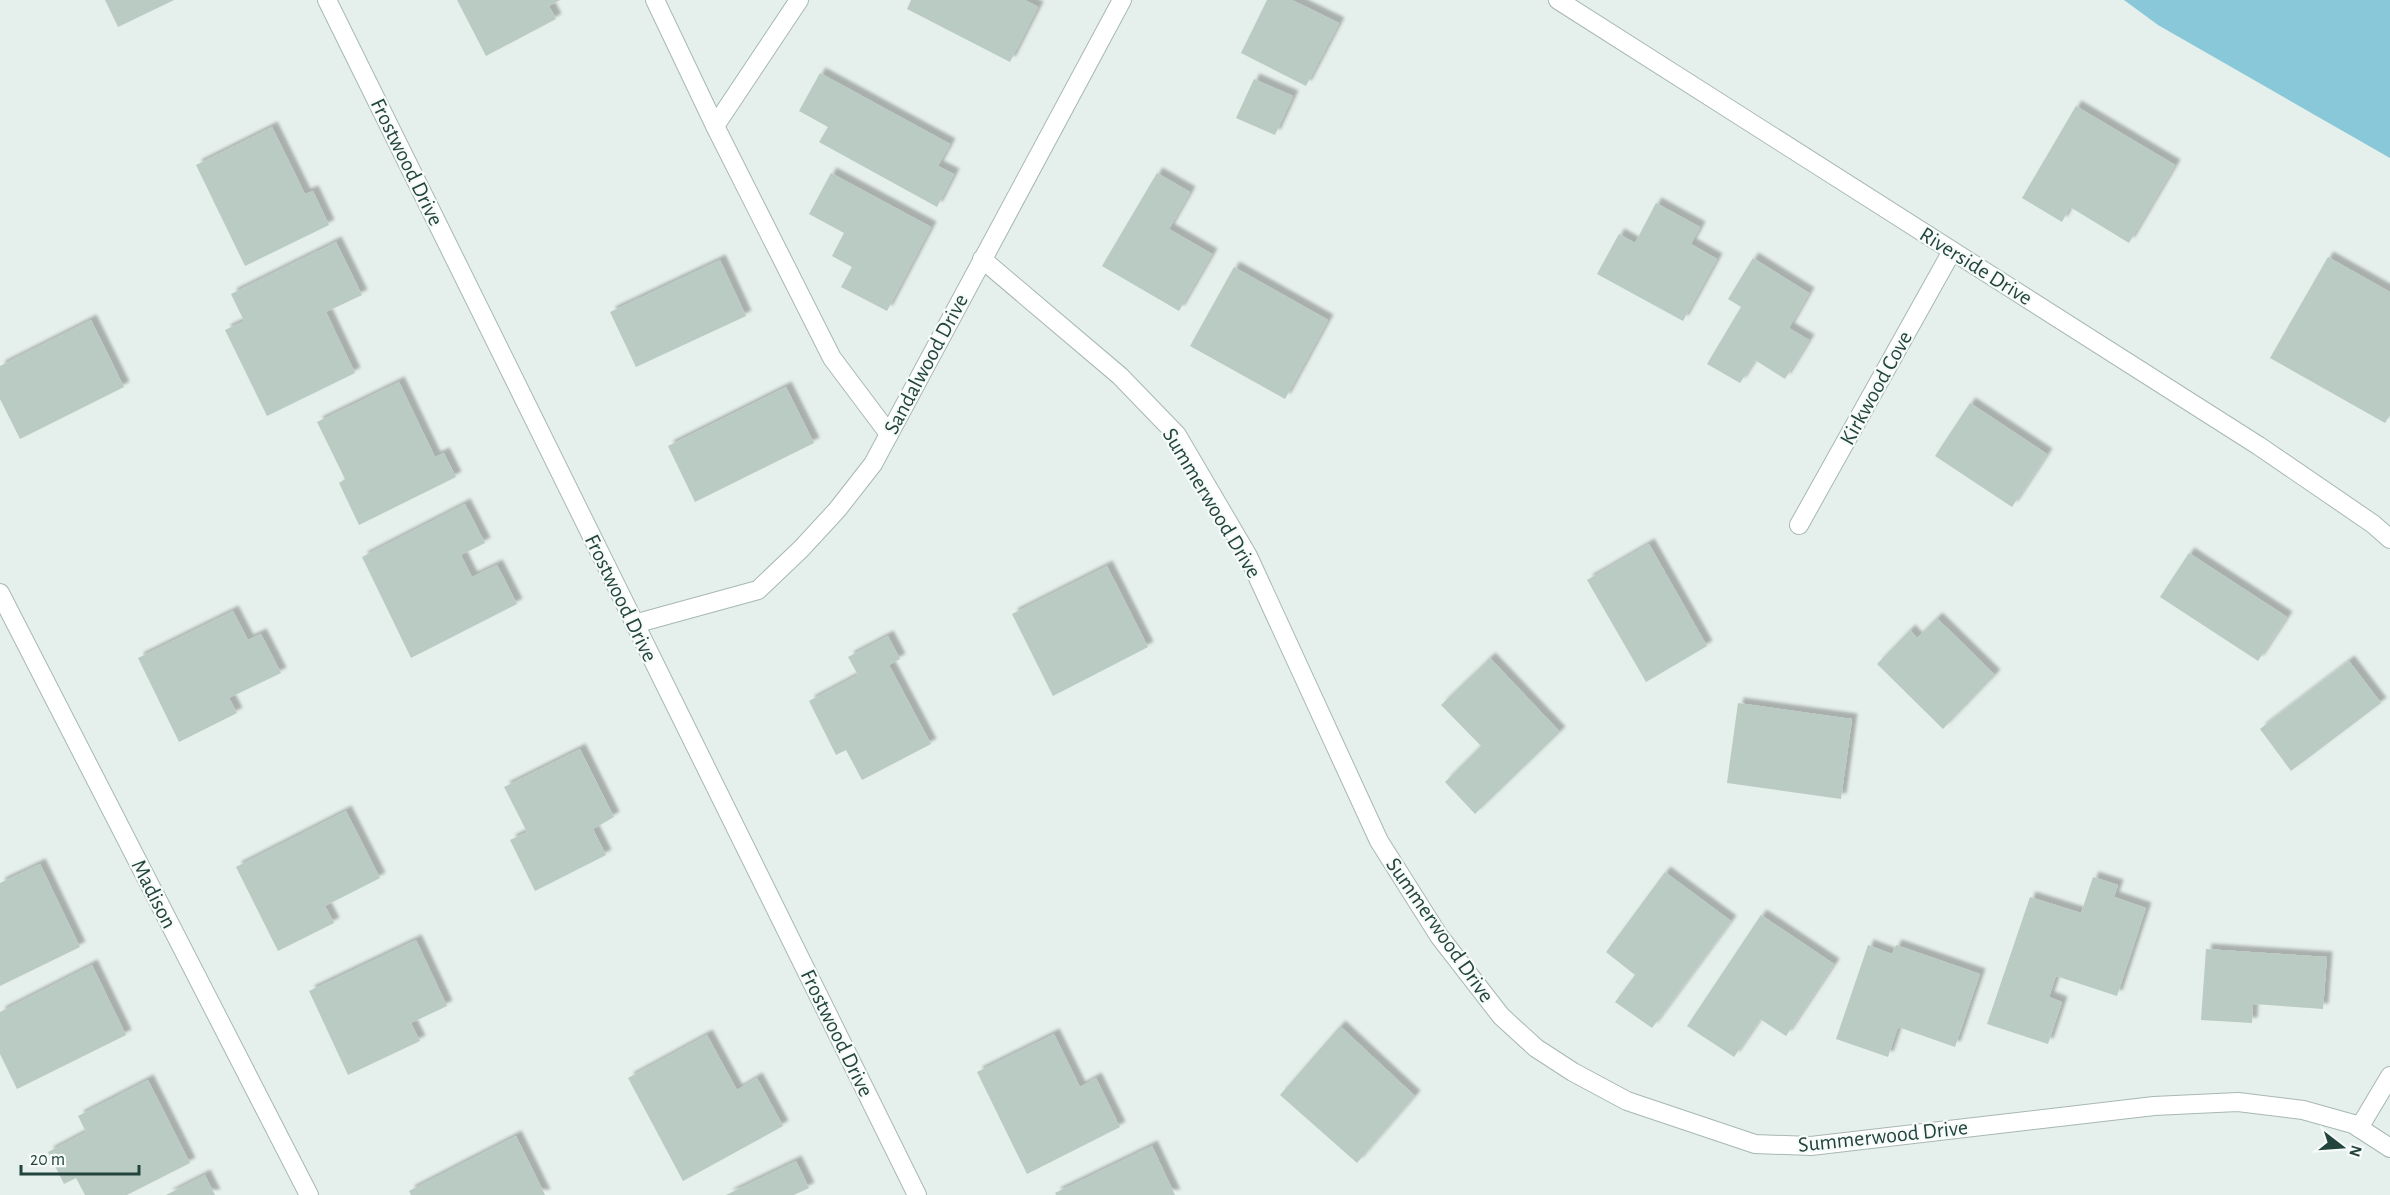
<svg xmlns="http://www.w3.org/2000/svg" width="2390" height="1195" viewBox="0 0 2390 1195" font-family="'Alegreya Sans',sans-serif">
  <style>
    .water { fill: #89c8d9 }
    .building { fill: #bacbc4; filter: url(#shadow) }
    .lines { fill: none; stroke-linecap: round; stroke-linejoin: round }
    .minor-casing { stroke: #a7b8b3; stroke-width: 20 }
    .minor { stroke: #fff; stroke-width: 18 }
    .labels { text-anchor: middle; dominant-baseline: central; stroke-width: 4.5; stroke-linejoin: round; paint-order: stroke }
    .street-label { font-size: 22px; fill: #22443c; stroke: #f6fbf9 }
  </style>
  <defs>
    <filter id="shadow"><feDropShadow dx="5.5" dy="-5.5" stdDeviation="1.5" flood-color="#0004"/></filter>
  </defs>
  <rect width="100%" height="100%" fill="#e5efeb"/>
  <!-- water -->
  <polygon class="water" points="2124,0 2390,0 2390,158 2158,25"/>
  <!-- building -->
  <g class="building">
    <polygon points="105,0 174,0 118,27"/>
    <polygon points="457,0 560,0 549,6 556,19 486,56"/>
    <polygon points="911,0 1025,0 1038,7 1010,62 907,9"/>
    <polygon points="1267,0 1292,0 1339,23 1306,86 1241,53"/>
    <polygon points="820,73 950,144 938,166 954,174 937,207 819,142 828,127 799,111"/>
    <polygon points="1254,79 1293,96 1275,135 1236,118"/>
    <polygon points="2076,106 2175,165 2129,243 2070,207 2062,222 2022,198"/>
    <polygon points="272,127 305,194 313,191 329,225 245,266 196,165"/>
    <polygon points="831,173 931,227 887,311 841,287 852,267 832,256 844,233 809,214"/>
    <polygon points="1157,173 1190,192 1169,229 1212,254 1179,311 1102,266"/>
    <polygon points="1656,203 1700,227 1691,244 1717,259 1683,321 1597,274 1619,234 1635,243"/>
    <polygon points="336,242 362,295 326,312 355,373 267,416 225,330 244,321 231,294"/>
    <polygon points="2328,257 2390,292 2390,415 2385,423 2270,358"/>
    <polygon points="1753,258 1809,293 1789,328 1809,340 1785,379 1755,360 1740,383 1707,364 1741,307 1728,299"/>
    <polygon points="720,260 746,316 636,367 610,312"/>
    <polygon points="1234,267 1328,320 1285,399 1190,346"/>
    <polygon points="91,320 124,387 20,439 0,399 0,366"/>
    <polygon points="399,382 435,457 444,453 456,477 359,525 339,483 345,479 317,422"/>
    <polygon points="786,387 814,443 695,502 668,446"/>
    <polygon points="1970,403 2047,454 2012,507 1935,456"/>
    <polygon points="465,504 485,543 461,555 472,577 497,565 517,604 411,658 362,557"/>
    <polygon points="1649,544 1707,646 1646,682 1587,580"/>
    <polygon points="2189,553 2287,617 2258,661 2160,597"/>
    <polygon points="1107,566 1148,647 1053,696 1012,614"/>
    <polygon points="233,611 248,640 261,634 281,673 229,698 237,713 179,742 138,658"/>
    <polygon points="1937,618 1995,675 1943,729 1877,664 1910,630 1917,638"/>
    <polygon points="888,636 900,659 889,665 931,744 862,780 846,750 836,755 809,701 858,675 848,657"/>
    <polygon points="1490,658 1560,732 1475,814 1445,782 1481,746 1441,705"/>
    <polygon points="2349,661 2381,703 2291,771 2260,729"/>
    <polygon points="1738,703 1852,719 1841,799 1727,783"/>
    <polygon points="580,749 614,817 593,829 606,855 535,891 510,840 527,832 504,787"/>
    <polygon points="346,811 380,878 325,906 334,923 278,951 236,867"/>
    <polygon points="40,864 80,947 0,986 0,883"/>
    <polygon points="1665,872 1731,921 1652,1028 1615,1002 1635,975 1606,952"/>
    <polygon points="2093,877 2118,885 2114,897 2146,908 2117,996 2056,976 2049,997 2062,1002 2048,1044 1987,1024 2030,897 2081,913"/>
    <polygon points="1761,915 1834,964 1786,1036 1760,1019 1734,1057 1687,1026"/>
    <polygon points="416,940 447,1006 411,1023 420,1041 348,1075 309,991"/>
    <polygon points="1868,945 1892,954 1896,945 1980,974 1955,1047 1898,1027 1888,1057 1836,1039"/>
    <polygon points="2206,949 2327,957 2323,1009 2253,1004 2252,1023 2201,1020"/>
    <polygon points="92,965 126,1035 17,1089 0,1054 0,1012"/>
    <polygon points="1340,1026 1415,1096 1357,1163 1280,1095"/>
    <polygon points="1054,1034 1080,1087 1096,1078 1120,1127 1027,1174 977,1072"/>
    <polygon points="707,1035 737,1090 757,1078 783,1126 683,1181 628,1078"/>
    <polygon points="148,1080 190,1163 127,1195 85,1195 76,1178 64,1184 48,1152 86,1132 78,1116"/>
    <polygon points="516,1136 545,1195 411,1195 409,1191"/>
    <polygon points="1152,1146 1175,1195 1056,1195 1055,1193"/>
    <polygon points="796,1161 809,1188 794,1195 726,1195"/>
    <polygon points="205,1175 215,1195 166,1195"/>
  </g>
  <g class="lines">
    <!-- minor casing -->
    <g class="minor-casing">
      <g id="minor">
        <polyline points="327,0 917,1195"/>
        <polyline points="655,0 715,126 832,358 889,434"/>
        <polyline points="1558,0 2259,446 2373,524 2390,539"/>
        <polyline points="715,126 799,0"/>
        <polyline points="982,259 1120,376 1177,435 1248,556 1379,841 1439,936 1501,1016 1536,1048 1573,1072 1627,1101 1755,1144 1811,1146 2154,1106 2238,1102 2303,1110 2353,1124 2390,1148"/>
        <polyline points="1799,525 1952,251"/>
        <polyline points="0,593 309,1195"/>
        <polyline points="634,624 758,590 801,549 837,510 873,464 1122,0"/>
        <polyline points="2359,1128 2390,1076"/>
      </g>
    </g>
    <!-- minor -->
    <use href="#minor" class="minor"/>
  </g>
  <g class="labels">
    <!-- street labels -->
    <g class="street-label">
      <text transform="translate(407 162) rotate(64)">Frostwood Drive</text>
      <text transform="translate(1976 266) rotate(32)">Riverside Drive</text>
      <text transform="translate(926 364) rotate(-62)">Sandalwood Drive</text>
      <text transform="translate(1876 388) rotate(-61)">Kirkwood Cove</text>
      <text transform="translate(1212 503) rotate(59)">Summerwood Drive</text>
      <text transform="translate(621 598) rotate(64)">Frostwood Drive</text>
      <text transform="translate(154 894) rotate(63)">Madison</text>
      <text transform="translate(1440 930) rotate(55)">Summerwood Drive</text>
      <text transform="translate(837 1033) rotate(64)">Frostwood Drive</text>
      <text transform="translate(1883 1136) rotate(-6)">Summerwood Drive</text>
    </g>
  </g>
  <!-- north arrow -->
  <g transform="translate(2342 1147) rotate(107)" stroke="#f6fbf9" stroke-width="4.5" paint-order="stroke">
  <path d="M0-4.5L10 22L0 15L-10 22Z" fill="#22443c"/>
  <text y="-9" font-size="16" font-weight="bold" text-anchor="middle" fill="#22443c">N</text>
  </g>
  <!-- scale -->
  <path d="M21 1165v9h118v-9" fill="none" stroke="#22443c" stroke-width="3"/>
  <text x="30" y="1165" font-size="18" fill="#22443c" stroke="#f6fbf9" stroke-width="4.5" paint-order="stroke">20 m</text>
</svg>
